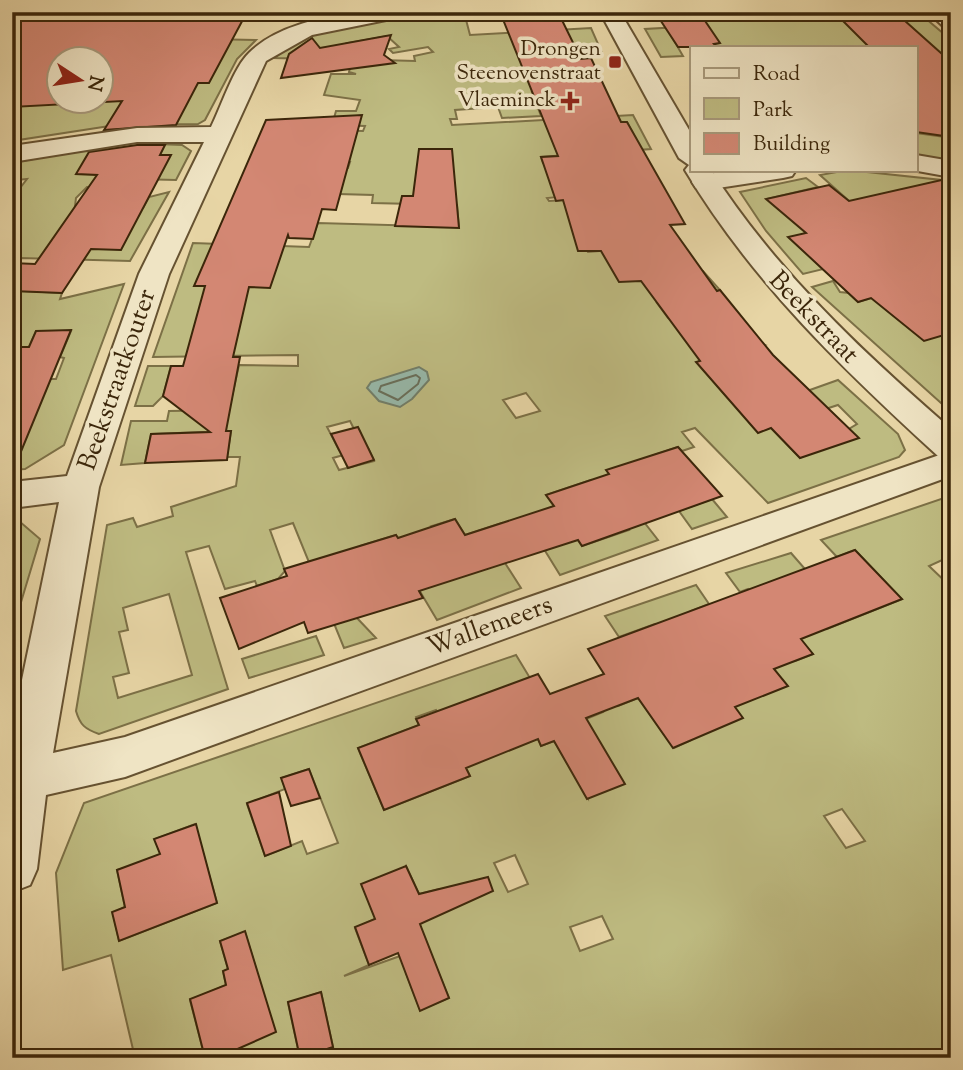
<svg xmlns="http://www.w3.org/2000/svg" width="963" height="1070" viewBox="0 0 963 1070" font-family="'Sorts Mill Goudy',serif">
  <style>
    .green { fill: #bebb81; stroke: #7c7046; stroke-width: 2; fill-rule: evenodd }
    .water { fill: #97b8a9; stroke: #727e69; stroke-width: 2 }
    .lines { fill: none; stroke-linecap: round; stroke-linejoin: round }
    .shore { stroke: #696f5a; stroke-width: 2 }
    .building { fill: #d38773; stroke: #3b260a; stroke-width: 2; fill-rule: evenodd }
    .minor-casing { stroke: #665231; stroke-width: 4 }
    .tertiary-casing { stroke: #665231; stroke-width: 4 }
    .minor { fill: #efe4c4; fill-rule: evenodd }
    .tertiary { fill: #efe4c4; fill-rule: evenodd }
    .poi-dot { fill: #8f2418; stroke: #efe4c4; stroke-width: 2.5 }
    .labels { text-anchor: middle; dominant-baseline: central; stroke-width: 7; stroke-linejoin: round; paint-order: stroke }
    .far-poi-label { font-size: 21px; fill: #3b260a; stroke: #efe4c4; text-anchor: end }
    .street-label { font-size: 26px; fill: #3b260a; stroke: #efe4c4 }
  </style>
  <rect width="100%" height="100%" fill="#e7d5a5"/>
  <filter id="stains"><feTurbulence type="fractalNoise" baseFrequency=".00286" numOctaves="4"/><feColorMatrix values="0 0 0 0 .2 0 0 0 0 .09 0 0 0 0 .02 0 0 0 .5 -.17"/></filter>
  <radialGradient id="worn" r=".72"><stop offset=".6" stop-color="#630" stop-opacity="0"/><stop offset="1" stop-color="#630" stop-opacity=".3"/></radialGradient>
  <!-- green -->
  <g class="green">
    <path d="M 443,12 L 464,12 L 470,35 L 591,28 L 602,53 L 525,57 L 569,89 L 532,92 L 541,116 L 502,118 L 498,107 L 455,110 L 457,119 L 450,119 L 452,125 L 633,115 L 651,149 L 541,157 L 543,163 L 574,161 L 591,194 L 547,198 L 549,201 L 566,200 L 588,252 L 612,250 L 636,281 L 703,271 L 720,290 L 657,303 L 668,318 L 764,345 L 697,362 L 727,397 L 796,379 L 807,391 L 838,380 L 898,434 L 905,450 L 899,457 L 768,503 L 695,428 L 682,432 L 694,447 L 682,451 L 678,447 L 651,456 L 626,499 L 658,540 L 560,575 L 534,533 L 513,540 L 502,523 L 465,535 L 455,519 L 432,526 L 505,563 L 521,588 L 437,620 L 412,578 L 418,576 L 396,535 L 360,546 L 357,618 L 376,638 L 344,648 L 293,523 L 270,530 L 285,571 L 278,579 L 257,586 L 255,581 L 225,589 L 209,546 L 186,552 L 228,689 L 99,734 C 85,729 80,725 76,711 L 107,525 L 133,518 L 137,527 L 173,516 L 171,507 L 236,486 L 240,457 L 227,457 L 231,431 L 151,434 L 145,463 L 121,465 L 131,421 L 167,421 L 169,411 L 229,410 L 239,365 L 298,366 L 298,355 L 153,357 L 193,243 L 309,247 L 318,223 L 459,227 L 457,205 L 372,203 L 373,195 L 269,192 L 302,167 L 348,168 L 350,162 L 342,162 L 330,130 L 363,131 L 365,126 L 332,125 L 336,111 L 356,111 L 360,100 L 324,95 L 331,74 L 356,74 L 349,72 L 352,60 L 275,58 C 311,22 394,20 443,12 ZM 387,36 L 399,47 L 389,49 L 393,53 L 428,47 L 433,52 L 414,56 L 415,61 L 381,60 L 348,43 ZM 627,122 L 638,143 L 578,126 ZM 526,393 L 540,411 L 516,418 L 503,400 ZM 838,405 L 857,424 L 800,458 L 770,427 ZM 350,421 L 361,443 L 339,450 L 327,427 ZM 368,448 L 374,461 L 339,470 L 333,458 ZM 591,480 L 629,530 L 582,546 L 546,495 ZM 169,594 L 192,675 L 118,698 L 113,677 L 129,673 L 119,632 L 128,630 L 123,608 Z"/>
    <polygon points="696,12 834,12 837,15 918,12 951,40 947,43 951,47 951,62 919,62 951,123 916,119 916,102 932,101 925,94 916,94 916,47 717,47 714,44 720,43 672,37 683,56 661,57 645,29 698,26 707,21 703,14"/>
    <path d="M 12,35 L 256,40 L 237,59 L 205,120 L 198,124 L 116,125 L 12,141 ZM 60,60 L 102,60 L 102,64 L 111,65 L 106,72 L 102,72 L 102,102 L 60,102 Z"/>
    <polygon points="916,133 945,137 946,147 951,148 951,160 916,157"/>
    <polygon points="133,143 182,145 191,151 176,180 136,179 131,188 87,187 76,198 75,206 143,208 149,197 169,192 130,261 20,258 12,263 12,185 19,184 20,188 27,179 17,180 12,163 107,145"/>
    <polygon points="848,170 951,181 951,412 812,287 833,281 840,292 849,293 858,302 901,290 856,261 803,274 766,231 740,192 806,178 818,187 767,199 848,200 820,175"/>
    <polygon points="12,283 23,291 62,293 60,299 124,284 64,445 25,469 12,470 22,379 56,379 64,358 60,357 71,331 36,331 29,347 17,347 12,355"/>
    <polygon points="148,366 171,366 163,396 153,406 135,406"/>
    <path d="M 944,498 L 951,499 L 951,556 L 929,566 L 951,587 L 951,1058 L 301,1058 L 333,1047 L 321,992 L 288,1003 L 300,1058 L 217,1058 L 257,972 L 245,932 L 220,941 L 228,969 L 223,971 L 226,985 L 190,1000 L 205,1058 L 135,1058 L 111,955 L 63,970 L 56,873 L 84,803 L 516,655 L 530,678 L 538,739 L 541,746 L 554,741 L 588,798 L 586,719 L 603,712 L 584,682 L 598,677 L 618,706 L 638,698 L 674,748 L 691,740 L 694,676 L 655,624 L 619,637 L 605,616 L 696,585 L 709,604 L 691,611 L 703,627 L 770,664 L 795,661 L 813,654 L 748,589 L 740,592 L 726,573 L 791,553 L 805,569 L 827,629 L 902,599 L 855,550 L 837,557 L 821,540 ZM 436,710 L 470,776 L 384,810 L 358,748 L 419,725 L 416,717 ZM 309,769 L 338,843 L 307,854 L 302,841 L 265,856 L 247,804 L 285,789 L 282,778 ZM 842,809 L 865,841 L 846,848 L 824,816 ZM 195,824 L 217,903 L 119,941 L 113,913 L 125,907 L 117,870 L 162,858 L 155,839 ZM 515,855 L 528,884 L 508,892 L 494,863 ZM 406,866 L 419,894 L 439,889 L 444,894 L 395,910 L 400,956 L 344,976 L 369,965 L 355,928 L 375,919 ZM 602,916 L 613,939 L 580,951 L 570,927 ZM 434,962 L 449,998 L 420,1010 L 406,973 Z"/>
    <polygon points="712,499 727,517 692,529 679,511"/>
    <polygon points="12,515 40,539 12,632"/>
    <polygon points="316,636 324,655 249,678 242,659"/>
  </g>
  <!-- water -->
  <polygon class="water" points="419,367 427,372 429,380 412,399 400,407 379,401 367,388 371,382"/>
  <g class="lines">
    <!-- shore -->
    <polygon class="shore" points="416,375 420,378 418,384 398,400 379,391 381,386"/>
  </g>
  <!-- building -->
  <g class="building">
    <path d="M 12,12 L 247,12 L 209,83 L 198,83 L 176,125 L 104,130 L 122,101 L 12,107 ZM 60,60 L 102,60 L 102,102 L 60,102 Z"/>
    <polygon points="500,12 558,12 581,59 591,58 621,122 627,122 685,224 670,225 717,291 720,290 773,355 859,438 800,458 771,428 758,433 696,362 700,361 641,281 619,282 601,251 578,251 563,200 556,201 541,157 558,156"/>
    <polygon points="655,12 699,12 720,43 714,44 717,47 678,47"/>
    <polygon points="834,12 895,12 951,62 951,137 916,132 916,47 868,46"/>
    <polygon points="391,35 384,55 395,63 281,78 289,54 312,38 320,48"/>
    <polygon points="362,115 336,210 322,209 313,239 289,238 288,235 270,288 249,287 233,357 240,357 226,431 231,431 227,460 145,463 151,434 210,432 163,396 171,366 183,366 205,286 194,286 266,120"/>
    <polygon points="137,145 165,145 160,155 171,155 121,250 91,249 62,293 12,291 12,263 35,264 97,175 76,174 89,152"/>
    <polygon points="419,149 452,149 459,228 395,226 402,196 413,196"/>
    <polygon points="946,179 951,180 951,333 924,341 871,298 858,302 788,237 806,233 766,199 829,185 849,201"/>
    <polygon points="71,330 13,471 12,471 12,347 29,347 36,331"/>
    <polygon points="358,427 374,460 348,468 331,434"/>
    <polygon points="678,447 722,496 582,546 578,540 419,591 423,598 308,633 304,622 239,649 220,598 287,576 284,569 396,535 398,538 455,519 465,535 554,506 546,495 609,474 606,470"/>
    <polygon points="855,550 902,599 801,639 813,654 774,669 788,686 735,707 743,718 673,748 638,698 586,718 625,784 587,799 554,741 541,746 538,739 466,768 470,776 384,810 358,748 419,725 416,719 538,674 550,694 604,674 588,649"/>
    <polygon points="309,769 320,798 291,806 281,778"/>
    <polygon points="279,792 291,846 265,856 247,803"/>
    <polygon points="196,824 217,903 119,941 112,912 125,907 117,870 160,854 154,839"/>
    <polygon points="406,866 419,894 488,877 493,891 420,924 449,998 420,1011 398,953 369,965 355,927 375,919 361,884"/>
    <polygon points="245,931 276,1032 217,1058 205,1058 190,999 226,985 223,971 228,969 220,941"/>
    <polygon points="321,992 333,1047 300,1058 288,1002"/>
  </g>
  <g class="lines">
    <!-- minor casing -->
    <g class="minor-casing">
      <g id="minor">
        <path d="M 356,12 L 406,12 L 396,18 L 312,35 L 266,61 L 169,274 L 99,487 L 53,753 L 125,737 L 951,451 L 951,476 L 125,777 L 46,795 L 37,869 L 30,885 L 12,892 L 12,728 L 59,502 L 12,508 L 12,482 L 67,476 L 139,274 L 204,142 L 137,142 L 12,162 L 12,146 L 137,128 L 211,127 C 221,107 234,67 249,53 C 276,26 320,18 356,12 Z"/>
        <polygon points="928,12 951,12 951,29 944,27"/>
        <polygon points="916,155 951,161 951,177 912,170 916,170"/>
        <polygon points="733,170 796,170 792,176 783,178 705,190 696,188 692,182 696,176"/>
      </g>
    </g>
    <!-- tertiary casing -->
    <g class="tertiary-casing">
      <path id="tertiary" d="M 600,12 L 620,12 L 692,135 L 692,170 L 711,170 C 776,271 860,350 951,429 L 951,460 L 938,456 C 843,369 752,282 685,170 L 689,165 L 679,158 Z"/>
    </g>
    <!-- minor -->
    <use href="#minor" class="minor"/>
    <!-- tertiary -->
    <use href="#tertiary" class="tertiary"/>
  </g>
  <!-- markers -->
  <g class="poi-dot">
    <rect x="608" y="55" width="14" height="14" rx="3.5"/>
    <path d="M566.5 90.5h7v7h7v7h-7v7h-7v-7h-7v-7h7z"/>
  </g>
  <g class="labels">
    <!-- far-poi labels -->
    <g class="far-poi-label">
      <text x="601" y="50">Drongen<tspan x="601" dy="24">Steenovenstraat</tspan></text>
      <text x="556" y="101">Vlaeminck</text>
    </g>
    <!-- street labels -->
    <g class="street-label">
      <text transform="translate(813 318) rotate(46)">Beekstraat</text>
      <text transform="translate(118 380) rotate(-71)">Beekstraatkouter</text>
      <text transform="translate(490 627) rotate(-20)">Wallemeers</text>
    </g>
  </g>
  <!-- margin -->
  <rect width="963" height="1070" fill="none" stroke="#e7d5a5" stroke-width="42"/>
  <rect x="14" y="14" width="935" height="1042" fill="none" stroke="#3b260a" stroke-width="3.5"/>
  <rect x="21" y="21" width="921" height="1028" fill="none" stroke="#3b260a" stroke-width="2"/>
  <!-- legend -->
  <rect x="690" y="46" width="228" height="126" fill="#efe4c4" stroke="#a7987a" stroke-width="2"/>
  <rect x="704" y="68" width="35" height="10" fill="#efe4c4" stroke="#a7987a" stroke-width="2"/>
  <text x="753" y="80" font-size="21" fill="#3b260a">Road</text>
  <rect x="704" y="98" width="35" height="21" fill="#bebb81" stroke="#a7987a" stroke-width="2"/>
  <text x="753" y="116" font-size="21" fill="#3b260a">Park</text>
  <rect x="704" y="133" width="35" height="21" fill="#d38773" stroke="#a7987a" stroke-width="2"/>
  <text x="753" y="150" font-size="21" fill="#3b260a">Building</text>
  <!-- north arrow -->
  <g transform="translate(80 80) rotate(102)"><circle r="33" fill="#efe4c4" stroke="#a7987a" stroke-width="2"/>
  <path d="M0-5L12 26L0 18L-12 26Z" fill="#8f2418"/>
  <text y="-10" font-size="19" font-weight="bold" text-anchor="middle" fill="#3b260a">N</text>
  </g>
  <rect width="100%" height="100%" filter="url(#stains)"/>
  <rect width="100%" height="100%" fill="url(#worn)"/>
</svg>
